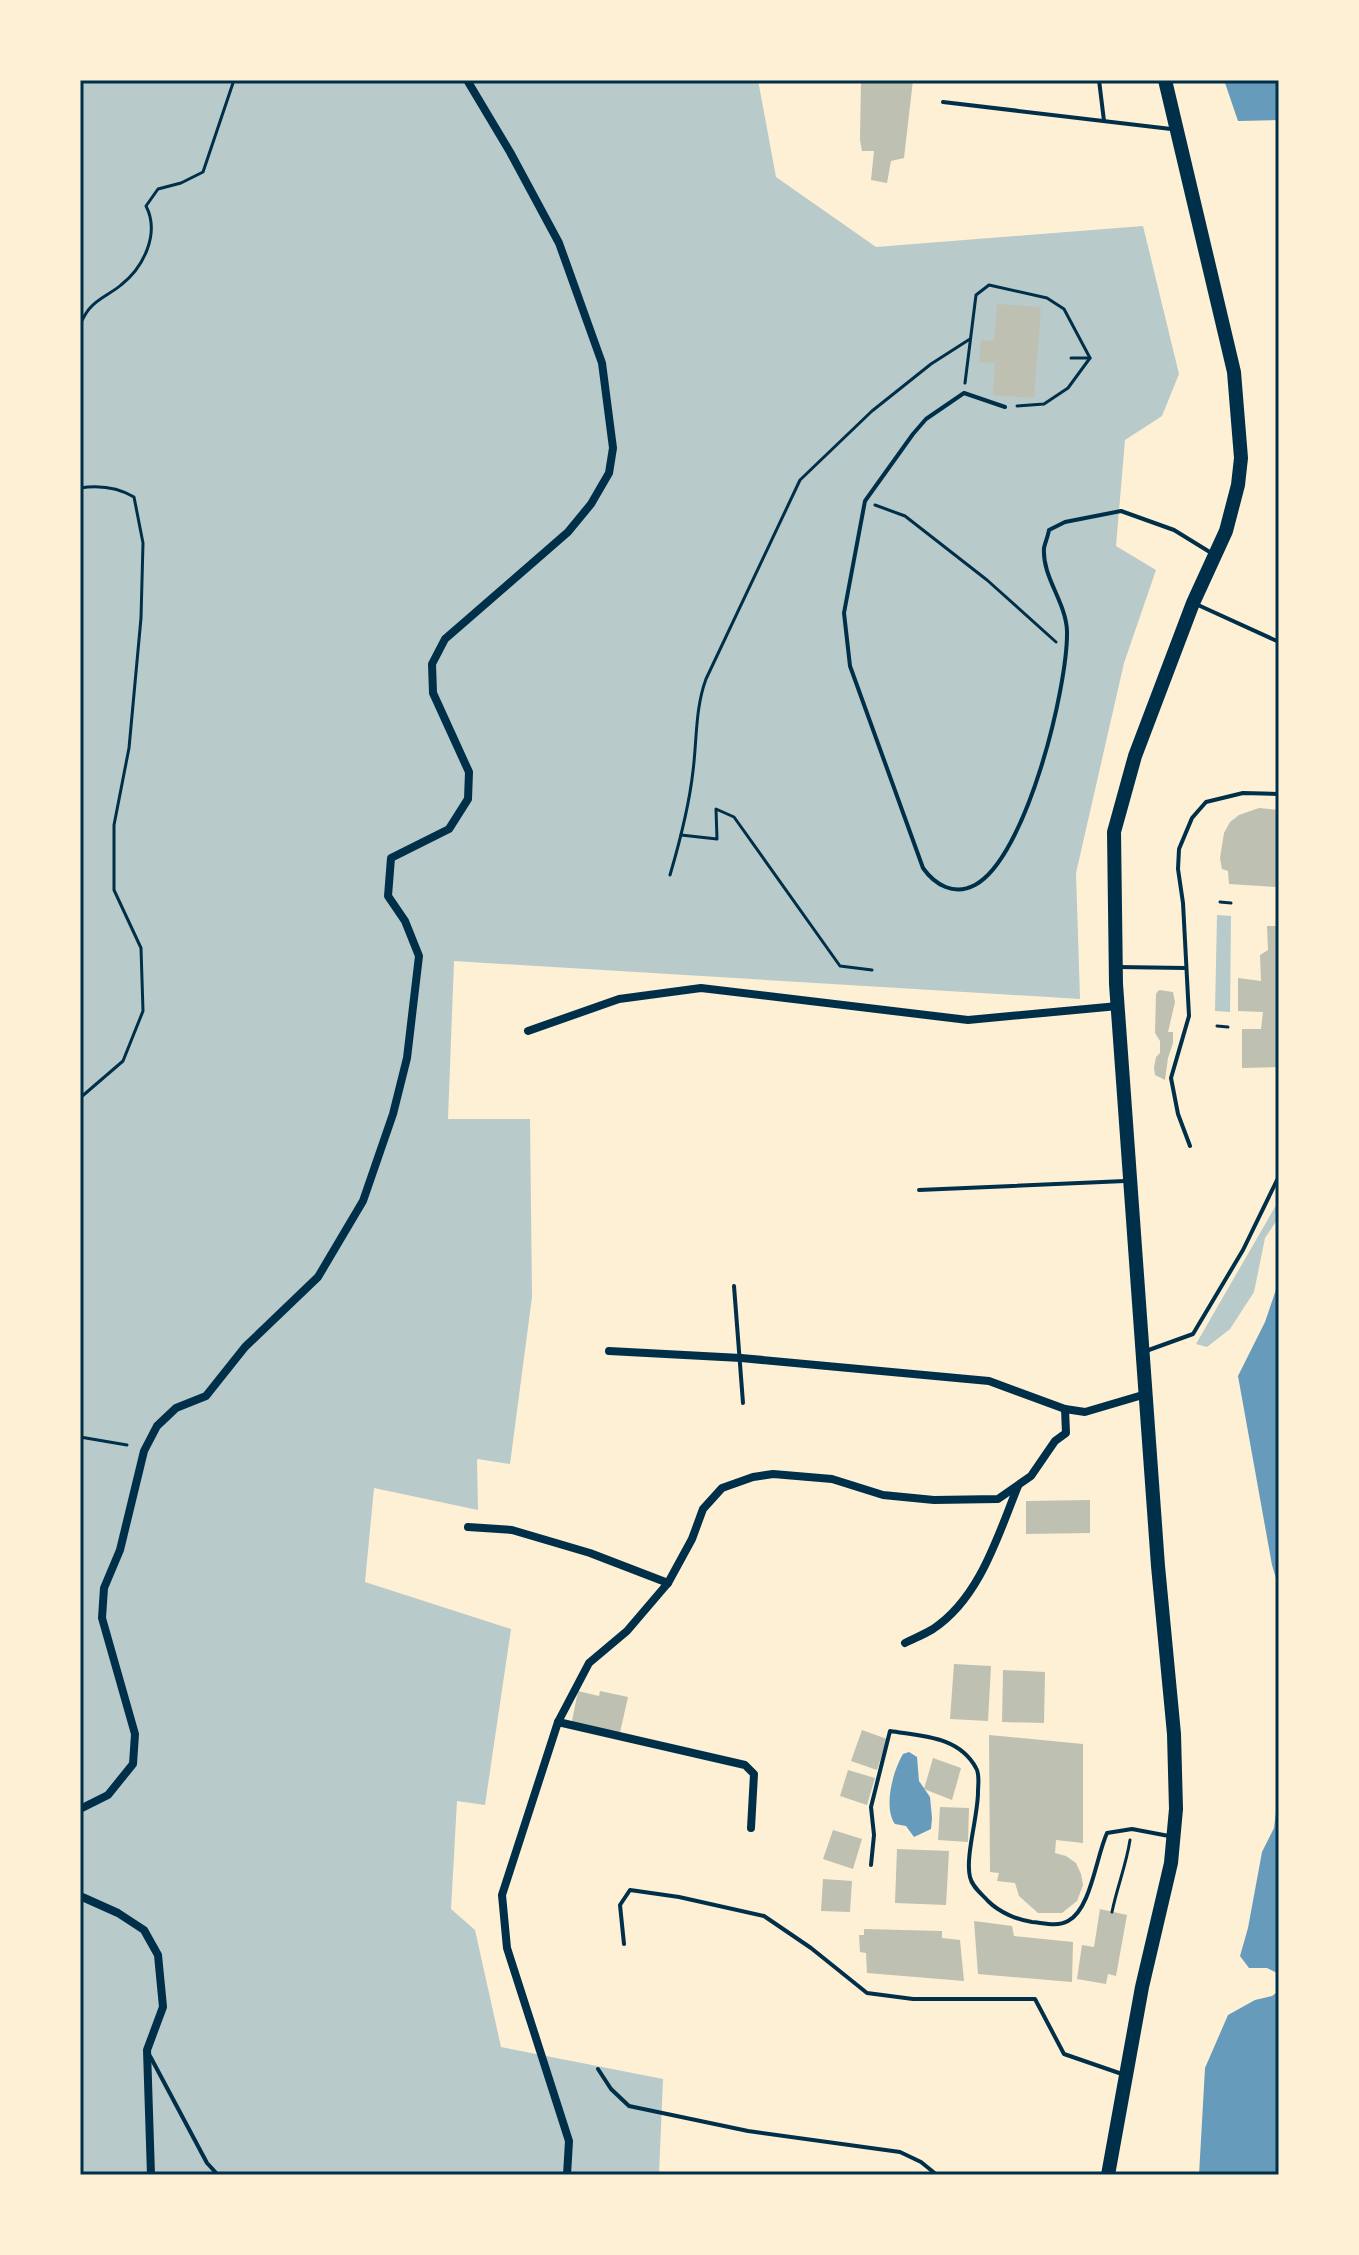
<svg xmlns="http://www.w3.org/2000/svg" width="1359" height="2255" viewBox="0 0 1359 2255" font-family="'Fira Sans',sans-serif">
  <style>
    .green { fill: #b9caca }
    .water { fill: #669bbc }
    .building { fill: #bec0b2 }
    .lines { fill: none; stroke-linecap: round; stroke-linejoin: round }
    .path { stroke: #003049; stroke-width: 3 }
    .service { stroke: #003049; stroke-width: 4 }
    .minor { stroke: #003049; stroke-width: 8 }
    .primary { stroke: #003049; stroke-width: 14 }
    .neatline { fill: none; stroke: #003049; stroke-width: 3 }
  </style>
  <rect width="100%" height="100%" fill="#fdf0d5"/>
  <!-- green -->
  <g class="green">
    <polygon points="80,80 758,80 776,177 876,247 1143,226 1179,374 1162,416 1125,440 1116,546 1156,570 1124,663 1076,873 1080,999 454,961 448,1119 530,1119 532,1297 510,1464 477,1459 478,1510 374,1488 365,1582 511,1629 485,1805 457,1801 451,1909 475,1930 501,2047 663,2079 659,2175 80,2175"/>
    <polygon points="1217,915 1231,916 1230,1012 1215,1011"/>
    <polygon points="1279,1200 1279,1217 1265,1238 1254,1292 1230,1329 1207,1347 1196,1344"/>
  </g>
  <!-- water -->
  <g class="water">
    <polygon points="1224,80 1279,80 1279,120 1238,121"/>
    <polygon points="1279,1281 1279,1588 1272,1565 1238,1376 1265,1322"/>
    <polygon points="1279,1750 1279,1974 1267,1968 1249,1968 1240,1956 1248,1928 1262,1852 1274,1828 1278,1796"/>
    <path d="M 909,1752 L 917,1757 L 919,1781 L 930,1797 L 932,1818 L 931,1829 L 914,1837 L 906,1826 L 895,1824 C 883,1807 893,1771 903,1754 Z"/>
    <polygon points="1279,1991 1279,2175 1199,2175 1205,2068 1228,2015 1255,2000 1272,1996"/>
  </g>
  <!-- building -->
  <g class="building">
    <polygon points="861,80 913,80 904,158 891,161 887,183 871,180 874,151 862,151 860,140"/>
    <polygon points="997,304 1041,307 1034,398 993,395 995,363 979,362 981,340 994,341"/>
    <polygon points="1259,808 1279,810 1279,885 1275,887 1229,884 1228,871 1222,869 1220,858 1224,833 1230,822 1239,815"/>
    <polygon points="1267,926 1279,926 1279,1067 1242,1068 1242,1029 1261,1029 1263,1012 1238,1011 1238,978 1261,981 1260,955 1268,950"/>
    <polygon points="1159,990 1173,992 1175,1002 1168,1032 1173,1032 1173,1043 1168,1058 1165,1080 1155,1075 1154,1068 1156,1057 1160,1053 1160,1041 1155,1033 1156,994"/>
    <polygon points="1090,1500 1090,1533 1026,1534 1026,1501"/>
    <polygon points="954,1664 991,1666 988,1721 950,1719"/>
    <polygon points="1003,1670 1045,1672 1044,1723 1002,1722"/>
    <polygon points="578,1691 599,1696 600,1691 628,1697 619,1737 571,1726"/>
    <polygon points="862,1730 887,1739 877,1770 851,1761"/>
    <polygon points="989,1735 1083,1744 1083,1843 1056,1840 1055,1853 1066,1856 1076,1863 1081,1874 1083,1885 1077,1901 1062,1913 1038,1913 1019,1896 1015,1883 997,1881 999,1873 990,1872"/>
    <polygon points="933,1758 961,1768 952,1800 924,1789"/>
    <polygon points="848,1770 875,1778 867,1805 840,1796"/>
    <polygon points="940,1807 969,1808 968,1842 938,1840"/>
    <polygon points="833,1830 862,1839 853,1869 823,1859"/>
    <polygon points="897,1849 949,1851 946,1905 895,1903"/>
    <polygon points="823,1879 852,1881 850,1912 821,1911"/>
    <polygon points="1100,1909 1127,1915 1116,1976 1108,1974 1106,1984 1077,1979 1082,1945 1094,1947"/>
    <polygon points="974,1921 1012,1926 1014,1936 1073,1942 1072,1982 978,1974"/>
    <polygon points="864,1929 942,1931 942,1938 960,1940 964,1981 867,1973 866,1953 860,1952 859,1935 864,1935"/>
  </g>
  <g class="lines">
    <!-- path -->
    <g class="path">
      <path d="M 80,324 C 83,319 86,312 90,308 C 98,298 112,293 121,285 C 144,267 160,233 146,206 L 158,189 L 181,183 L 203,172 L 234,80"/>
      <polyline points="1071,358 1090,358"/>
      <polyline points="965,383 976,295 989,285 1047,298 1064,309 1090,358 1068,388 1044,404 1017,406"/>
      <path d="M 80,488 C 99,485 117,487 134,497 L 143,543 L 141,618 L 129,748 L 114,825 L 114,890 L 141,948 L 143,1011 L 123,1061 L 80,1098"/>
      <polyline points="875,505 905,516 987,580 1056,642"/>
      <polyline points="681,835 717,839 716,809 734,817 840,966 872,970"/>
      <path d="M 670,875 C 680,841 689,807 693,771 C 697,740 695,709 706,679 L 800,480 L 872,411 L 931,364 L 970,339"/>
      <polyline points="1220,902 1231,903"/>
      <polyline points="1217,1026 1228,1027"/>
      <polyline points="80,1437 127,1445"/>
      <path d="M 1112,1912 C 1117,1887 1126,1866 1130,1840"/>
    </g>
    <!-- service -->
    <g class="service">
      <polyline points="1099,80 1104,121"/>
      <polyline points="943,102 1171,129"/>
      <path d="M 1005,407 L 964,393 L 926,419 L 913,434 L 865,501 L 844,613 L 850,666 L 923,868 C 935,885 954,896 975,885 C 1026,858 1068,687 1067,631 C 1066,602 1042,577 1044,548 C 1045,543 1048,536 1049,530 L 1065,522 L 1121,511 L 1174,530 L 1213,554"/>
      <polyline points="1198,605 1279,642"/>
      <polyline points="1118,967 1185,968"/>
      <polyline points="1190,1146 1178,1114 1171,1078 1189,1016 1183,903 1178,869 1179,849 1192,818 1206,802 1243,793 1279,794"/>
      <polyline points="919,1190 1125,1181"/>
      <polyline points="734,1286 743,1403"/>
      <polyline points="1146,1351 1193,1334 1243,1250 1279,1176"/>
      <path d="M 871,1865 L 874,1835 L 871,1807 L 890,1731 C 921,1736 959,1736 976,1768 C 980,1774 978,1784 978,1792 C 978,1816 965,1857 970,1877 C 972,1887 982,1894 988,1901 C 999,1912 1017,1920 1032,1922 C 1044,1923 1057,1927 1068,1921 C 1091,1909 1096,1857 1107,1833 L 1132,1829 L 1169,1836"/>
      <polyline points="624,1944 620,1905 630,1890 679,1897 764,1916 811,1948 867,1993 913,1999 1035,1999 1064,2054 1122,2074"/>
      <polyline points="150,2056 207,2163 218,2175"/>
      <polyline points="598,2069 611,2089 629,2106 748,2131 900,2152 921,2162 937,2175"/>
    </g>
    <!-- minor -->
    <g class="minor">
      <polyline points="528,1031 619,999 701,988 968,1020 1118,1006"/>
      <polyline points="609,1351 741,1358 989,1381 1065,1409"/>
      <polyline points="468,1527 512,1530 590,1553 668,1583"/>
      <path d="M 905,1643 C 915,1638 925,1634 933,1629 C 980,1598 998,1535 1018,1486"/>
      <polyline points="558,1722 745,1765 754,1774 751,1828"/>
      <polyline points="80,1809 108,1795 133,1764 135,1734 102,1618 104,1588 120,1550 144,1451 157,1426 176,1408 206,1396 245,1347 318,1277 363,1201 393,1114 407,1058 419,956 405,921 388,896 391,858 449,829 468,799 469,772 433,693 432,664 445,639 568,532 591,504 609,473 613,448 602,363 559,243 510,152 467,80"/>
      <polyline points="80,1896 118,1913 144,1930 158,1955 163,2007 147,2050 151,2175"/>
      <polyline points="567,2175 569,2141 507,1948 502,1895 558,1722 589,1663 627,1631 668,1583 692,1539 703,1509 722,1488 753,1477 773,1474 832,1479 883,1495 934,1500 998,1499 1031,1476 1055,1441 1066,1433 1065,1409 1085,1412 1146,1394"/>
    </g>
    <!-- primary -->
    <polyline class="primary" points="1108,2175 1142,1987 1171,1863 1176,1809 1174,1734 1158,1566 1116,984 1114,832 1135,756 1193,603 1226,531 1238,485 1241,458 1234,372 1165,80"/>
  </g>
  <!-- border -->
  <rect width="1359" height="2255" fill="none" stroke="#fdf0d5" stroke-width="164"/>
  <rect x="82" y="82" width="1195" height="2091" class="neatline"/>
</svg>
